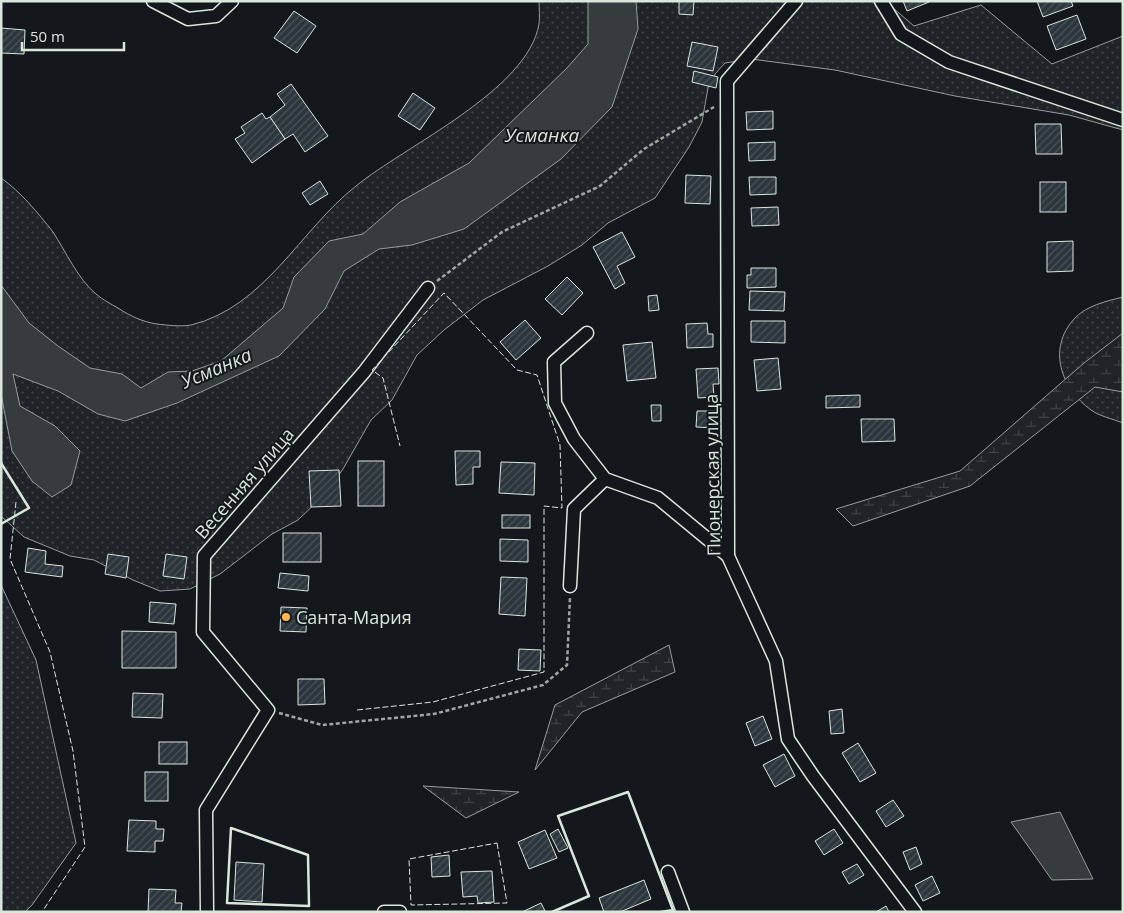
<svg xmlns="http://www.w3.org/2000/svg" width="1124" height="913" viewBox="0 0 1124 913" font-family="'Open Sans',sans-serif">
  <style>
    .green { fill: url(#green-dots); stroke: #939e99 }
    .wetland { fill: url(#wetland-marsh); stroke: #939e99 }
    .water { fill: #363b3e; stroke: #939e99 }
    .building { fill: url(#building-hatch); stroke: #d8e6dc }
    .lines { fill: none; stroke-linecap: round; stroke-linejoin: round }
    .street-casing { stroke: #d8e6dc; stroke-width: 15 }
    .path { stroke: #9da8a2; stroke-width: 2.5; stroke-dasharray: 4 2.5; stroke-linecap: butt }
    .street { stroke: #14181c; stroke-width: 12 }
    .fence { stroke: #d8e6dc; stroke-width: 1; stroke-dasharray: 6 2.5; stroke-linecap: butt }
    .wall { stroke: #d8e6dc; stroke-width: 2.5 }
    .poi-dot { fill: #ffb74d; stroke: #14181c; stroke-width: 2 }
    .labels { text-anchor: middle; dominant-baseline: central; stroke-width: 4; stroke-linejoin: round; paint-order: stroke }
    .street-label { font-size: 18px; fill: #d8e6dc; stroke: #14181c }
    .poi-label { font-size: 18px; fill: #d8e6dc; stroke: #14181c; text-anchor: start }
    .water-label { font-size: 19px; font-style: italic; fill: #d8e6dc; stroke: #14181c }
  </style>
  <defs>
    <pattern id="green-dots" width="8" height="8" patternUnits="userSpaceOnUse" patternTransform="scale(1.25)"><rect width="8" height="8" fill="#202428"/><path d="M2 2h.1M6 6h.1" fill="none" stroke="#404447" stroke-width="1.8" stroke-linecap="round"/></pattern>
    <pattern id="wetland-marsh" width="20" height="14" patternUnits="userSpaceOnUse" patternTransform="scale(1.25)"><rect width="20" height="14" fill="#202428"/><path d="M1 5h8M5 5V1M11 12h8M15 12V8" fill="none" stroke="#404447"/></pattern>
    <pattern id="building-hatch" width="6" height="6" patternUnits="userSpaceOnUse" patternTransform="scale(1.25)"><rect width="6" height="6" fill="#2c363c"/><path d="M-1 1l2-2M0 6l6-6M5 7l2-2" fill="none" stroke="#4a5358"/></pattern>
  </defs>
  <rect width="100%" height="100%" fill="#14181c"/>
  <!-- green -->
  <g class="green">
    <path d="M 539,1 L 885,1 L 914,26 L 981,5 L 1052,64 L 1123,36 L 1123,130 L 1069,115 L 955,96 L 835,70 L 751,59 L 725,63 L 715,74 L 708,88 L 702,122 L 689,147 L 655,198 L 608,223 L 582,245 L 548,266 L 483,300 L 444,330 L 417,355 L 392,400 L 371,420 L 343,469 L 325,494 L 298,520 L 272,534 L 220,574 L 190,589 L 160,591 L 133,580 L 94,560 L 70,556 L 24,537 L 1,516 L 1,178 C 21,192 38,213 53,232 C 66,252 78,279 96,294 C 103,300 111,304 118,308 C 130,316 143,322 157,324 C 166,325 181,327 191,325 C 265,307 300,230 356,186 C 405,146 528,90 539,24 C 540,17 539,8 539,1 Z"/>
    <path d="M 1123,297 L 1123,423 C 1113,419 1099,416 1091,410 C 1061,388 1047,349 1074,319 C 1085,306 1107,301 1123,297 Z"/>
    <polygon points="1,585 36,660 76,843 32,905 25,912 1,912"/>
  </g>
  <!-- wetland -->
  <g class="wetland">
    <polygon points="1123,333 1123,392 1095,387 970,486 853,526 836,509 960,471 1084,363"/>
    <polygon points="669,645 675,672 582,712 535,770 555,705"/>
    <polygon points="423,786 519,792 466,818"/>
  </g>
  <!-- water -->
  <g class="water">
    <polygon points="588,1 636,1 638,29 612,107 561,159 464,229 412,245 379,249 344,271 325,309 279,356 177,403 125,421 98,414 58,391 13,374 20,406 55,426 80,451 71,485 52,497 32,481 12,451 1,394 1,285 29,323 58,346 90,368 122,374 141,388 168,372 192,371 221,361 283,308 294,277 329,241 363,234 400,202 469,163 567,68 588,44"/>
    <polygon points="1060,812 1093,879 1052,880 1011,822"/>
  </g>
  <!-- building -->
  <g class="building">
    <polygon points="679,1 694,1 693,15 679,14"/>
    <polygon points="903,1 928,1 929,2 907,11"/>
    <polygon points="1037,1 1071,1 1073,6 1043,17"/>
    <polygon points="294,11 316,26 297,53 274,38"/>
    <polygon points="1077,15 1086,39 1056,50 1047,26"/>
    <polygon points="1,28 25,30 24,54 1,53"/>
    <polygon points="692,42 718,47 713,71 687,66"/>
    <polygon points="694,71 718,77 716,88 692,82"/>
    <polygon points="291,84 328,136 305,152 293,134 285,139 270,117 285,105 277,94"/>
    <polygon points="413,93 435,108 420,130 398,116"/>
    <polygon points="773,111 773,129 747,130 746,112"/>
    <polygon points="262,113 266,119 270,117 285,139 252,163 235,139 245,133 241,127"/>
    <polygon points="1035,124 1061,124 1062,154 1036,154"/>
    <polygon points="775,142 775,160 749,161 748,143"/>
    <polygon points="686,175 711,176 710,204 685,203"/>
    <polygon points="749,177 776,177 776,194 750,195"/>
    <polygon points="320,181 328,194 310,205 302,193"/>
    <rect x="1040" y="182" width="26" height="30"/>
    <polygon points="778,207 779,225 752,226 751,208"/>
    <polygon points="622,232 635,257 617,266 625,283 615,289 593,247"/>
    <polygon points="1073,241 1073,271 1047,272 1047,242"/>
    <polygon points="751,268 776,268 776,287 747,288 747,275 751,275"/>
    <polygon points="567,277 583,293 562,315 545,299"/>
    <polygon points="750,291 785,292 784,311 749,310"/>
    <polygon points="657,295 659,310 649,311 648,296"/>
    <polygon points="525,320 541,338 516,360 500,342"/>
    <polygon points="751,321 785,321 785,343 751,342"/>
    <polygon points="707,323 708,334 713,334 713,347 687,348 686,324"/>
    <polygon points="652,342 656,378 627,381 623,345"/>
    <polygon points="778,358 781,389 757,391 754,360"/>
    <polygon points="718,368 719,384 713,384 714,397 698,398 696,369"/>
    <polygon points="860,395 860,407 826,408 826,396"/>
    <polygon points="651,405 661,405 661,421 652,421"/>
    <polygon points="697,411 715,411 715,428 696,427"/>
    <polygon points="861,419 894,419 895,441 862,442"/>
    <polygon points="455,451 480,451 480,467 473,467 473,484 456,485"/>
    <rect x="358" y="461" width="26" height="45"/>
    <polygon points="501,462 535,463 534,495 499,493"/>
    <polygon points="339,470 341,506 311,507 309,471"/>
    <rect x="502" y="515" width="28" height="13"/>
    <rect x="283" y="533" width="38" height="29"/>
    <polygon points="500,539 528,540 528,562 500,561"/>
    <polygon points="28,548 46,551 45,564 63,566 62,577 25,572"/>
    <polygon points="108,554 129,557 126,578 105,574"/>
    <polygon points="166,554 187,557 184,579 163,576"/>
    <polygon points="280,573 309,576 308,591 278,588"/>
    <polygon points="501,577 527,578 525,616 499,614"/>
    <polygon points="150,602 176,604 174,624 149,622"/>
    <polygon points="281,607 307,608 306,632 280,631"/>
    <polygon points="122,631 176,632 176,668 122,668"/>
    <polygon points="519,649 541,650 540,671 518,670"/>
    <polygon points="298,679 324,679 325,704 298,705"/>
    <polygon points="133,693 163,694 162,718 132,717"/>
    <polygon points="842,709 844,733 831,734 829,711"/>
    <polygon points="763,716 772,739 755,746 746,723"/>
    <rect x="159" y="742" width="28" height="22"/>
    <polygon points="858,743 876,773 860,782 842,753"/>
    <polygon points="784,754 795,776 775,787 763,765"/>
    <rect x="145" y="772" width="23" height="29"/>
    <polygon points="893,800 904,816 886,827 876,811"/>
    <polygon points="129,820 156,821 156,829 164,829 163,841 155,841 155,852 127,851"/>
    <polygon points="558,829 568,848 559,852 550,834"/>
    <polygon points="834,829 843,843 824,855 815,841"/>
    <polygon points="545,830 557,858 529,869 518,842"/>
    <polygon points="916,847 922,864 910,870 903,852"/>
    <polygon points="449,855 450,876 432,877 431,857"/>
    <polygon points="236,862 264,864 262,902 234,900"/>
    <polygon points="857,864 864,875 849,884 842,872"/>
    <polygon points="492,871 494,902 478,903 477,896 463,897 461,872"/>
    <polygon points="932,876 940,893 923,901 915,885"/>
    <polygon points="644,880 651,899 620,912 604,912 599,898"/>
    <polygon points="149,889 176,890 175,903 182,903 181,912 148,912"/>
    <polygon points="541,903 545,911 522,912"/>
    <polygon points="886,906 889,912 876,912"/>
  </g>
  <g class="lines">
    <!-- street casing -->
    <g class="street-casing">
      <g id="street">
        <polyline points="153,1 188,19 216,16 232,1"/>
        <polyline points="796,1 727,81 728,556 776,661 788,739 813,776 915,912"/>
        <polyline points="881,1 901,34 949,62 1123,120"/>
        <polyline points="587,333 554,362 555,403 574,439 605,479 658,498 728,556"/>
        <polyline points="570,586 574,509 605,479"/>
        <polyline points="668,872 683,912"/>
        <polyline points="207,912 206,810 268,710 203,632 204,556 364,372 428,288"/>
        <polyline points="384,912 400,912"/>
      </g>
    </g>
    <!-- path -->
    <g class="path">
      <polyline points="437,281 502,232 600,186 644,149 714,107"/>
      <polyline points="279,713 322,725 434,714 543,685 567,665 570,597"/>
    </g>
    <!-- street -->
    <use href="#street" class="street"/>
    <!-- fence -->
    <g class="fence">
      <polyline points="16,502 10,559 50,652 73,751 85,847 42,912"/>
      <polyline points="357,710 433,702 544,672 544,506 562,508 560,445 537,375 517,370 444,293 372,370 383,378 400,446"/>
      <polygon points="497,843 507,903 411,905 409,859"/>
    </g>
    <!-- wall -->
    <g class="wall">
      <polyline points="1,463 29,508 1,524"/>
      <polygon points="231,828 308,855 309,906 227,903"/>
      <polyline points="552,912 589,896 558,816 628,792 673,910 661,912"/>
    </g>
  </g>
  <!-- markers -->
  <circle class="poi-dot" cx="286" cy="617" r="5"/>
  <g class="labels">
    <!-- street labels -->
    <g class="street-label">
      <text transform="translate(712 475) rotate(-91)">Пионерская улица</text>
      <text transform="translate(244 483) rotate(-49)">Весенняя улица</text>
    </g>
    <!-- poi labels -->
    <g class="poi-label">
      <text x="296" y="617">Санта-Мария</text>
    </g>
    <!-- water labels -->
    <g class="water-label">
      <text x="542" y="135">Усманка</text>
      <text transform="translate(216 368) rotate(-23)">Усманка</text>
    </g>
  </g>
  <!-- border -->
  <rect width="1124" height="913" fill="none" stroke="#d8e6dc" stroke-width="5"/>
  <!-- scale -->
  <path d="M22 42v8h102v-8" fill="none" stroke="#d8e6dc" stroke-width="2.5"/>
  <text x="30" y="42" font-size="15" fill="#d8e6dc" stroke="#14181c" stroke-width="4" paint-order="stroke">50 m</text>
</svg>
